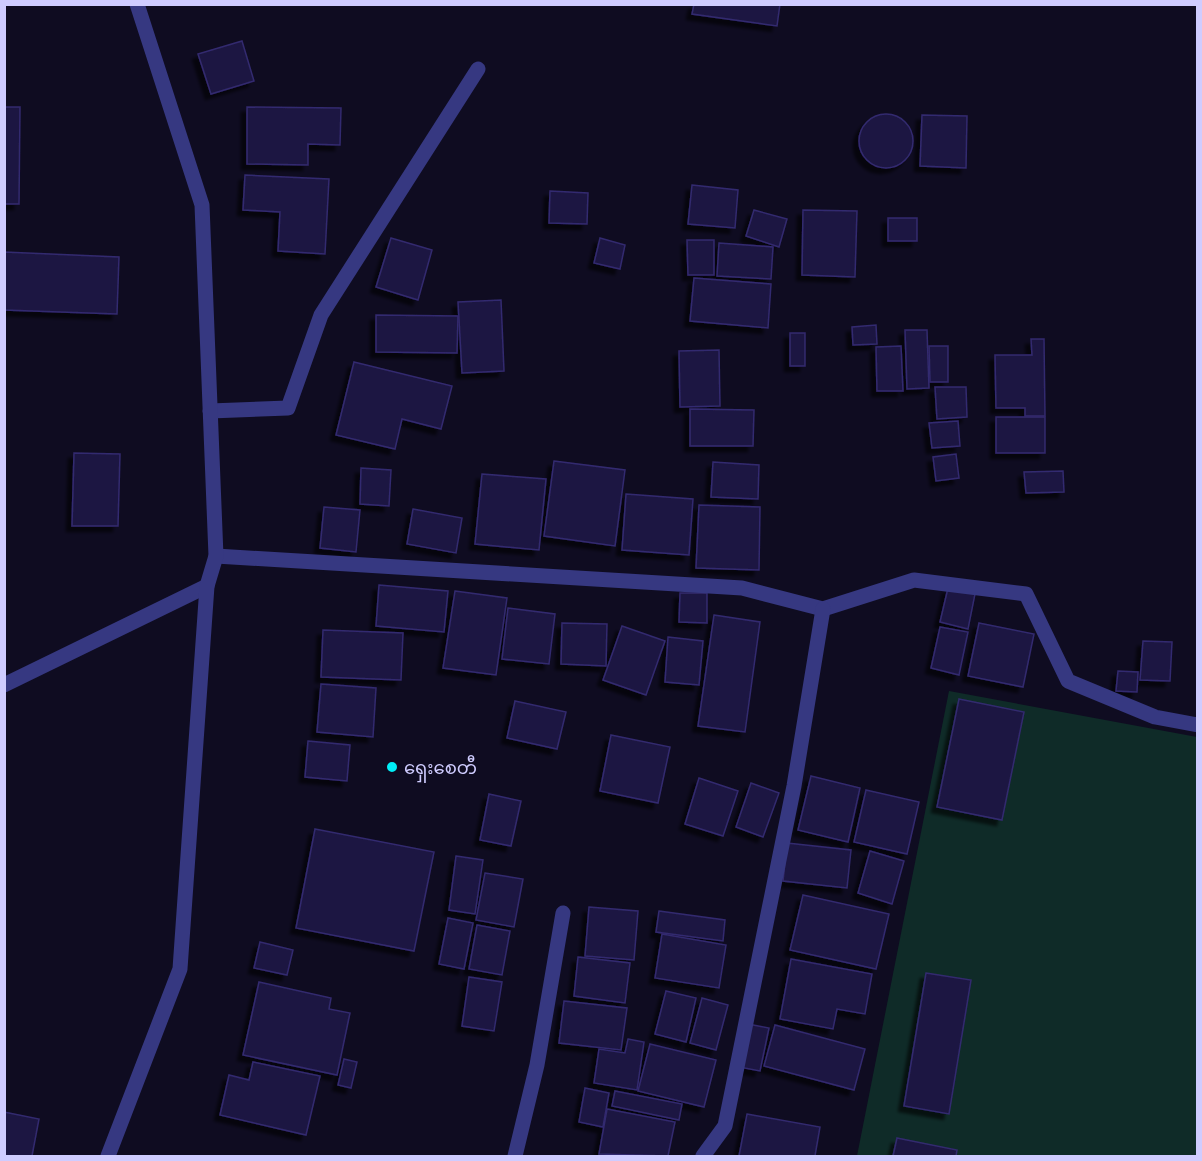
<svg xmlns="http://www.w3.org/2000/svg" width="1202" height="1161" viewBox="0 0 1202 1161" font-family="'Archivo Narrow','Noto Sans Myanmar',sans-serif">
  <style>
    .green { fill: #0f2b28 }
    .building { fill: #1e1842; stroke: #332a6f; stroke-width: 1.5; filter: url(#shadow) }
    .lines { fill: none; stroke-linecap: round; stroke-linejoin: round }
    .minor { stroke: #363881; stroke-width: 15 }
    .poi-dot { fill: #00eef7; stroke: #0f0c21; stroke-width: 2 }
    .labels { text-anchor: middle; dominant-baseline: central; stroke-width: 5; stroke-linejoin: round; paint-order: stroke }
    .poi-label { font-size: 18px; fill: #cfccff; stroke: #0f0c21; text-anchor: start }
  </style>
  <defs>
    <filter id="shadow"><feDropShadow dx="-5.5" dy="5.5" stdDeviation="1.5" flood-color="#0009"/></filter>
  </defs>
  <rect width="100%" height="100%" fill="#0f0c21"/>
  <!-- green -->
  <polygon class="green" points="949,691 1197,737 1197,1156 857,1156"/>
  <!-- building -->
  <g class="building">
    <polygon points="694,4 780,4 777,26 692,14"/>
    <polygon points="242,41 254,81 211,94 198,54"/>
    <polygon points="4,107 20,107 19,204 4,204"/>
    <polygon points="247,107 341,108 340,145 308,144 308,165 247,164"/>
    <circle cx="886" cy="141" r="27"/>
    <polygon points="922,115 967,116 966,168 920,166"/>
    <polygon points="245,175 329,179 325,254 278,251 280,212 243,210"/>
    <polygon points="692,185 738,190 735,228 688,224"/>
    <polygon points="550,191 588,193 587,224 549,223"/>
    <polygon points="754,210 787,219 779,247 746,236"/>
    <polygon points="803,210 857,211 855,277 802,275"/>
    <rect x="888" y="218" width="29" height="23"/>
    <polygon points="391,238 432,250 418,300 376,287"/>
    <polygon points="600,238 625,245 620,269 594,263"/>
    <polygon points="687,240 714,240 714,275 688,275"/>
    <polygon points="719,243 773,247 771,279 717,276"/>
    <polygon points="4,252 119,257 117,314 4,310"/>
    <polygon points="694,278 771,284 768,328 690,321"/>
    <polygon points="501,300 504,371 462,373 458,302"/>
    <polygon points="376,315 458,316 457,353 376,352"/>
    <polygon points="876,325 877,344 853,345 852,327"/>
    <polygon points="905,330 927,330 929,388 907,389"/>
    <rect x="790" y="333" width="15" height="33"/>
    <polygon points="1031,339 1044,339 1045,416 1025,416 1025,408 996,408 995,355 1032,355"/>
    <polygon points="901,346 903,391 877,391 876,347"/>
    <polygon points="929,346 948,346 948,382 930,382"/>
    <polygon points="719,350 720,406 680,407 679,351"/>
    <polygon points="354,362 452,386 441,429 402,419 395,449 336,435"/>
    <polygon points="935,387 966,387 967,417 937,419"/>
    <polygon points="690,409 754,410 753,446 690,446"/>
    <rect x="996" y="417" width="49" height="36"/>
    <polygon points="958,421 960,446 932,448 929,423"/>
    <polygon points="74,453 120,454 118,526 72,526"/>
    <polygon points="956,454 959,478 936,481 933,457"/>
    <polygon points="554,461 625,470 615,546 544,536"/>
    <polygon points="713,462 759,465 758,499 711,497"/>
    <polygon points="361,468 391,470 389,506 360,504"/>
    <polygon points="1063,471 1064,492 1026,493 1024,472"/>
    <polygon points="482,474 546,479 539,550 475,544"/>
    <polygon points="626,494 693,499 689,555 622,550"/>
    <polygon points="699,505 760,507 759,570 696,568"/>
    <polygon points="324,507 360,510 356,552 320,548"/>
    <polygon points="413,509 462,518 456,553 407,544"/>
    <polygon points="379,585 448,591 444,632 376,626"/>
    <polygon points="948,588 975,594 968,629 940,622"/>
    <polygon points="455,591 507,598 496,675 443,668"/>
    <polygon points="680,593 707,593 707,623 679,622"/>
    <polygon points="508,608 555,614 549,664 502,659"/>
    <polygon points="714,615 760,622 745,732 698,726"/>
    <polygon points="562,623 607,624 606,666 561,664"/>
    <polygon points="979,623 1034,634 1023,687 968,676"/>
    <polygon points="622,626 665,641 646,695 603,680"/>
    <polygon points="940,627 968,632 959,675 931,668"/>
    <polygon points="323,630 403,633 401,680 321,677"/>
    <polygon points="668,637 703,641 699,685 665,682"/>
    <polygon points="1143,641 1172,642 1170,681 1140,680"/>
    <polygon points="1118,671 1138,672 1137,692 1116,691"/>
    <polygon points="321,684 376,688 373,737 317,732"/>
    <polygon points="959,699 1024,712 1002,820 937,807"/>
    <polygon points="515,701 566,712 557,749 507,738"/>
    <polygon points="611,735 670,747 658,803 600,791"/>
    <polygon points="308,741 350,745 347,781 305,777"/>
    <polygon points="811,776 860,788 848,842 798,830"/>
    <polygon points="699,778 738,791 723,836 685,824"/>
    <polygon points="751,783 779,793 763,837 736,827"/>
    <polygon points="866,790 919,802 907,854 854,842"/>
    <polygon points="489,794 521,801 511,846 480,840"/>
    <polygon points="315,829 434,852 414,951 296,928"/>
    <polygon points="787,843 851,850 847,888 783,881"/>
    <polygon points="870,851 904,861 892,904 858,893"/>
    <polygon points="456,856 483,860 475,914 449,910"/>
    <polygon points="485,873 523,879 514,927 476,920"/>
    <polygon points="803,895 889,914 876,969 790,950"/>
    <polygon points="589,907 638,911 634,960 585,956"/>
    <polygon points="659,911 725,920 723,941 656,932"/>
    <polygon points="448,918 473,923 464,969 439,964"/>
    <polygon points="477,925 510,931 502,975 469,969"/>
    <polygon points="662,934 726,945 719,988 655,978"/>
    <polygon points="260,942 293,950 287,975 254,968"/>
    <polygon points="578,957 630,963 625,1003 574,996"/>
    <polygon points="791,959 872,974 865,1014 837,1009 833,1029 780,1019"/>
    <polygon points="926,973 971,980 949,1114 904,1106"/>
    <polygon points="469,977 502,982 494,1031 462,1026"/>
    <polygon points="259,982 331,998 329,1009 350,1013 337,1075 243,1055"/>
    <polygon points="666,991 696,998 686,1042 655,1034"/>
    <polygon points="702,998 728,1005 716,1050 690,1043"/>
    <polygon points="564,1001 627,1008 621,1050 559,1043"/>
    <polygon points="748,1024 769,1028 760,1071 739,1067"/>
    <polygon points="775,1025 865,1049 854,1090 764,1066"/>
    <polygon points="628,1039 644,1042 637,1090 594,1083 599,1049 625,1053"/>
    <polygon points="650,1044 716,1060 704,1107 638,1091"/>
    <polygon points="344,1059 357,1062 351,1088 338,1085"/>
    <polygon points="253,1062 320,1076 306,1135 220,1115 229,1075 249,1080"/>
    <polygon points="585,1088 609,1093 603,1127 579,1122"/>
    <polygon points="615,1091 682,1104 679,1120 612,1106"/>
    <polygon points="607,1109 675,1122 668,1156 599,1154"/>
    <polygon points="4,1112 39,1119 32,1156 4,1156"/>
    <polygon points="747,1114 820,1127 815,1156 739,1156"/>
    <polygon points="897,1138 957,1150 956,1156 893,1156"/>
  </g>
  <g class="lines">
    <!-- minor -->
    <g class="minor">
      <polyline points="210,411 288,408 321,315 478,69"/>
      <polyline points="216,556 742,588 823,609 914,580 1026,594 1068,681 1155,717 1198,725"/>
      <polyline points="4,685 207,586"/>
      <polyline points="108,1156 180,969 207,586 216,556 202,205 137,4"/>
      <polyline points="515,1156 537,1065 563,913"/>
      <polyline points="703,1156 725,1126 794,786 823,609"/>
    </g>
  </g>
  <!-- markers -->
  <circle class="poi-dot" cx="392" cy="767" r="6"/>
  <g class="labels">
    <!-- poi labels -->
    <g class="poi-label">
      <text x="404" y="767">ရှေးစေတီ</text>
    </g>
  </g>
  <!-- border -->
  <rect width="1202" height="1161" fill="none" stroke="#cfccff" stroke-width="12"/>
</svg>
